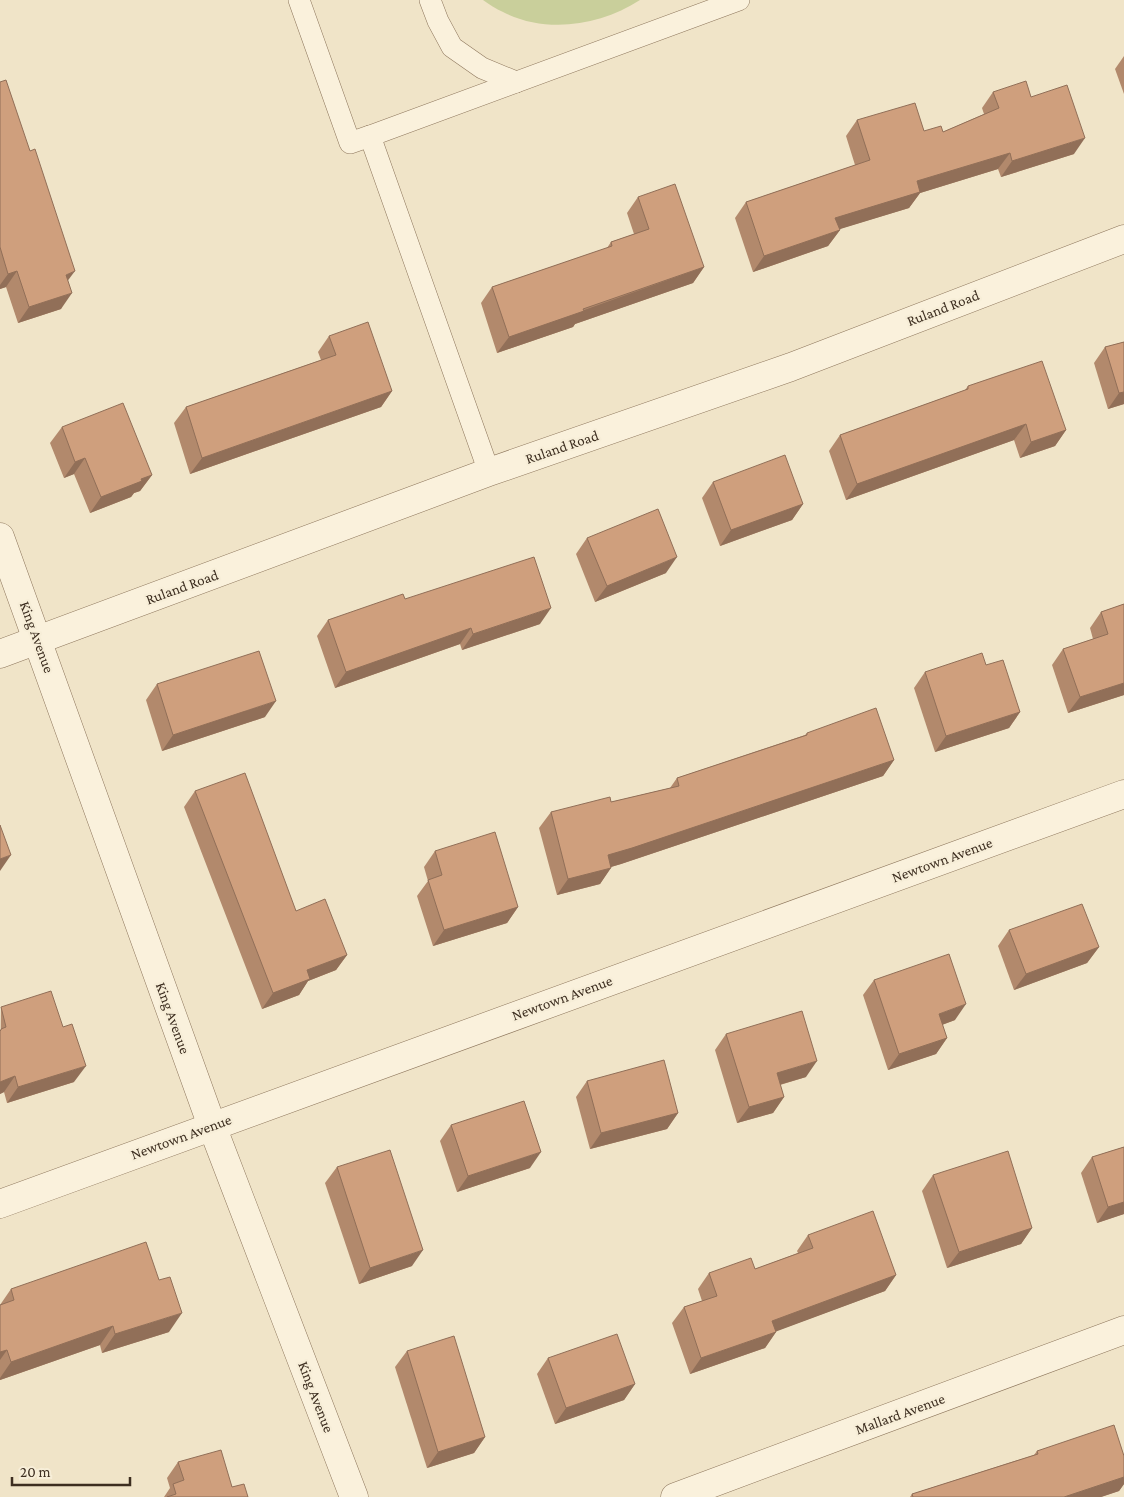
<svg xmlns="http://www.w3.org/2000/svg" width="1124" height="1497" viewBox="0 0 1124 1497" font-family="'Crimson Pro',serif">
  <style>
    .green { fill: #c9cf9b }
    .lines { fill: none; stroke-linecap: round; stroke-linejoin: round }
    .service-casing { stroke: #8d765c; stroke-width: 22 }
    .minor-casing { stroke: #8d765c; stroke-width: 29 }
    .service { stroke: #faf1dc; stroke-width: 21 }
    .minor { stroke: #faf1dc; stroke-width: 28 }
    .wall { fill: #b2896c }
    .shaded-wall { fill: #916f58 }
    .building { fill: #cf9f7d; stroke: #916f58 }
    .labels { text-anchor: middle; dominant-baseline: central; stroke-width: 4.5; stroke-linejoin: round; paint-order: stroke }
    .street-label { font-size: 15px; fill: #3d2e20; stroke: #f7eed8 }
  </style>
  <rect width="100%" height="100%" fill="#f0e4c8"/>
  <!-- green -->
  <path class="green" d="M 483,0 L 640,0 C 600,26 546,34 503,12 C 496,9 489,4 483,0 Z"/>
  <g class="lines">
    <!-- service casing -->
    <g class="service-casing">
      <g id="service">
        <polyline points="299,0 350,143 370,136 489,472"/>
        <polyline points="430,0 438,21 452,47 482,68 516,82"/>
        <polyline points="370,136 739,0"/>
      </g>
    </g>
    <!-- minor casing -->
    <g class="minor-casing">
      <g id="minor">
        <polyline points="0,537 212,1126 354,1497"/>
        <polyline points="0,654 489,472 791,367 1124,239"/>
        <polyline points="0,1204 1124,794"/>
        <polyline points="675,1497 1124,1330"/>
      </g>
    </g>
    <!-- service -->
    <use href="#service" class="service"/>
    <!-- minor -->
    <use href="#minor" class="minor"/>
  </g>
  <!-- wall -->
  <g class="wall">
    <polygon points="1124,56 1124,94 1115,69"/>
    <polygon points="0,82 68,281 61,309 18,323 6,287 0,289"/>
    <polygon points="993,92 1031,97 1074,154 1001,177 998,169 920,193 909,208 839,229 840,230 828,246 753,272 735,218 746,202 855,165 846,136 857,120 924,131 943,132 984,114 982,108"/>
    <polygon points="638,197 704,267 693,283 575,324 573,327 497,353 481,303 492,287 607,248 611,242 634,234 627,213"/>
    <polygon points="329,336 392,391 381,407 190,474 174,423 186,407 321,360 318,352"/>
    <polygon points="1124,342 1124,404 1108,409 1094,363 1105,347"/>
    <polygon points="968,386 1066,430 1055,446 1020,458 1014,440 846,500 829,451 840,435 965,390"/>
    <polygon points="62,427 152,475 140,491 134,493 131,497 90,513 74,474 64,478 50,443"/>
    <polygon points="713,482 803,504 792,520 720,546 702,498"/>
    <polygon points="587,538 666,573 595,602 576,554"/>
    <polygon points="405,599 540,624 462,650 460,644 335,688 317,636 328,620"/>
    <polygon points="1124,604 1124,695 1068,713 1052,665 1063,649 1093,639 1090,628 1101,612"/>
    <polygon points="986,665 1020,712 1009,728 935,752 914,688 925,672"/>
    <polygon points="157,684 265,717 162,751 146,700"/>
    <polygon points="807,733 894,760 883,776 621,864 611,867 600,884 557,895 539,828 551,812 611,802 670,788 677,778 805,735"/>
    <polygon points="195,791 296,911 347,955 336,970 308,981 299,995 262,1009 184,807"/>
    <polygon points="435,851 518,907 507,923 433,946 417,896 428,881 424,867"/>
    <polygon points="1009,930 1099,947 1087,963 1014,990 998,946"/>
    <polygon points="874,980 955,1020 942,1025 947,1038 936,1054 888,1070 863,995"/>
    <polygon points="1,1007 74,1082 7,1103 4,1092 0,1094"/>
    <polygon points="726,1034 806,1077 780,1085 784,1097 773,1113 737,1123 715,1050"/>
    <polygon points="587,1081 678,1113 667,1129 590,1149 576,1097"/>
    <polygon points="451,1125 530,1168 457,1192 440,1141"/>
    <polygon points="1124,1147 1124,1214 1097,1223 1081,1173 1092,1157"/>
    <polygon points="337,1167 412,1266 359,1284 325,1183"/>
    <polygon points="933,1175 1032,1228 1021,1244 947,1268 922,1191"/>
    <polygon points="808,1235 896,1275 885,1291 776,1331 776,1332 765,1348 690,1374 672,1323 684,1307 702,1301 698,1289 709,1273 755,1269 798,1253 797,1251"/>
    <polygon points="11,1289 169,1332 102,1353 100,1345 0,1380 0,1305"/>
    <polygon points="407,1351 485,1437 474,1453 427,1468 395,1367"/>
    <polygon points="548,1358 635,1384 624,1400 555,1424 537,1374"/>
    <polygon points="1037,1451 1124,1456 1124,1484 1119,1491 1101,1497 910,1497 912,1494 1034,1455"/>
    <polygon points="178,1462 232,1487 248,1497 164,1497 170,1488 167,1478"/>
  </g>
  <!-- shaded-wall -->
  <g class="shaded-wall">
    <polygon points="1085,138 1074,154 1001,177 1012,161"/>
    <polygon points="1010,153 998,169 920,193 909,208 824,234 835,218 917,181"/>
    <polygon points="840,230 828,246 753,272 764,256"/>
    <polygon points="704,267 693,283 575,324 573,327 497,353 509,337"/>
    <polygon points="17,271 6,287 0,289 0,285 8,274"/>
    <polygon points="75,271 63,287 66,275"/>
    <polygon points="72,293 61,309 18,323 29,307"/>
    <polygon points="392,391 381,407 190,474 202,458"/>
    <polygon points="1124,392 1124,404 1108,409 1119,393"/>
    <polygon points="1026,424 1014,440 846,500 857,484"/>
    <polygon points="1066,430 1055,446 1020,458 1031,442"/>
    <polygon points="85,458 74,474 64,478 75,462"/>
    <polygon points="152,475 140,491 134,493 131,497 90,513 101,497 141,479"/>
    <polygon points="803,504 792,520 720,546 731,530"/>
    <polygon points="677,557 666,573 595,602 607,586"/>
    <polygon points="551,608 540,624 462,650 473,634"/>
    <polygon points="471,628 460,644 335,688 346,672"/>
    <polygon points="1124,683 1124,695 1068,713 1080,697"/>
    <polygon points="276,701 265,717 162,751 173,735"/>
    <polygon points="1020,712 1009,728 935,752 946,736"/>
    <polygon points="894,760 883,776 621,864 597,871 608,855"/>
    <polygon points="11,855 0,871 0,859"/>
    <polygon points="611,868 600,884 557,895 568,879"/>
    <polygon points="518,907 507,923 433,946 444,930"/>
    <polygon points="1099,947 1087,963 1014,990 1026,974"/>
    <polygon points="347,955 336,970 308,981 299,995 262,1009 273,993 307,970"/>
    <polygon points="966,1004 955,1020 928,1030 939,1014"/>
    <polygon points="947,1038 936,1054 888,1070 899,1054"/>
    <polygon points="817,1061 806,1077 765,1089 777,1073"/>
    <polygon points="86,1066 74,1082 7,1103 18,1087"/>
    <polygon points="15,1076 4,1092 0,1094 0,1082"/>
    <polygon points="784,1097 773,1113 737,1123 749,1107"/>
    <polygon points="678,1113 667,1129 590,1149 601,1133"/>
    <polygon points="541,1152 530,1168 457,1192 468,1176"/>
    <polygon points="1124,1202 1124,1214 1097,1223 1108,1207"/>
    <polygon points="1032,1228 1021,1244 947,1268 959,1252"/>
    <polygon points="423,1250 412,1266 359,1284 370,1268"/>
    <polygon points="896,1275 885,1291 761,1337 772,1321"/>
    <polygon points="182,1313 169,1332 102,1353 115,1334"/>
    <polygon points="113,1326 100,1345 0,1380 0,1378 11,1362"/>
    <polygon points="776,1332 765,1348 690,1374 701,1358"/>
    <polygon points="7,1350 0,1360 0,1352"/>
    <polygon points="635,1384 624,1400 555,1424 566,1408"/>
    <polygon points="485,1437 474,1453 427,1468 438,1452"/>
    <polygon points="1124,1477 1124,1484 1119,1491 1101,1497 1064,1497"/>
  </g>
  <!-- building -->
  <g class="building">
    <polygon points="6,80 30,151 35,149 75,271 66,275 72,293 29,307 17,271 8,274 0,247 0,82"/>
    <polygon points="1026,81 1031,97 1067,85 1085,138 1012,161 1010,153 917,181 920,192 835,218 840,230 764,256 746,202 870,160 857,120 915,103 924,131 941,126 943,132 999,108 993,92"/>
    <polygon points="675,184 704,267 583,309 584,311 509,337 492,287 612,246 611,242 649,229 638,197"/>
    <polygon points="368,322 392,391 202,458 186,407 336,355 329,336"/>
    <polygon points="1124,342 1124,392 1119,393 1105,347"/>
    <polygon points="1042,361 1066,430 1031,442 1026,424 857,484 840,435 968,389 968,386"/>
    <polygon points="123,403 152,475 141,479 142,481 101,497 85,458 75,462 62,427"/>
    <polygon points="785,455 803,504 731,530 713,482"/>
    <polygon points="658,509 677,557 607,586 587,538"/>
    <polygon points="534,557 551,608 473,634 471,628 346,672 328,620 403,594 405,599"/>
    <polygon points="1124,604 1124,683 1080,697 1063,649 1108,634 1101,612"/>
    <polygon points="259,651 276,701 173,735 157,684"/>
    <polygon points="982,653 986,665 1003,660 1020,712 946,736 925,672"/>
    <polygon points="876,708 894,760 632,848 608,855 611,868 568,879 551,812 610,797 611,802 679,786 677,778 807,735 807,733"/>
    <polygon points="245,773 296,911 325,899 347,955 307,970 310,979 273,993 195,791"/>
    <polygon points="0,825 11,855 0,859"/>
    <polygon points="495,832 518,907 444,930 428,880 442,875 435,851"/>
    <polygon points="1082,904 1099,947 1026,974 1009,930"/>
    <polygon points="949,954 966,1004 939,1014 947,1038 899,1054 874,980"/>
    <polygon points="51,991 63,1027 72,1024 86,1066 18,1087 15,1076 0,1082 0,1031 1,1030 1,1029 6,1027 1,1007"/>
    <polygon points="802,1011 817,1061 777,1073 784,1097 749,1107 726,1034"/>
    <polygon points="664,1060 678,1113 601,1133 587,1081"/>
    <polygon points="524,1101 541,1152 468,1176 451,1125"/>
    <polygon points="1124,1147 1124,1202 1108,1207 1092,1157"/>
    <polygon points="390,1150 423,1250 370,1268 337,1167"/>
    <polygon points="1008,1151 1032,1228 959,1252 933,1175"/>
    <polygon points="873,1211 896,1275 772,1321 776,1332 701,1358 684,1307 717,1296 709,1273 751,1258 755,1269 813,1248 808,1235"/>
    <polygon points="146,1242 159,1280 170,1277 182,1313 115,1334 113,1326 11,1362 7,1350 0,1352 0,1305 14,1300 11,1289"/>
    <polygon points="617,1334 635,1384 566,1408 548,1358"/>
    <polygon points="454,1336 485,1437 438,1452 407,1351"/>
    <polygon points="1114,1425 1124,1456 1124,1477 1064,1497 913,1497 912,1494 1038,1454 1037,1451"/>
    <polygon points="221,1450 232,1487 244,1484 248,1497 167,1497 176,1494 173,1484 184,1480 178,1462"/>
  </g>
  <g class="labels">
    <!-- street labels -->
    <g class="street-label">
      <text transform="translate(943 308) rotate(-21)">Ruland Road</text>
      <text transform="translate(562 447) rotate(-19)">Ruland Road</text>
      <text transform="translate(182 587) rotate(-20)">Ruland Road</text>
      <text transform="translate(37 637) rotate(70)">King Avenue</text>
      <text transform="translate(942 860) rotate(-20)">Newtown Avenue</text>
      <text transform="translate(562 998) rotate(-20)">Newtown Avenue</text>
      <text transform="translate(173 1018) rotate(70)">King Avenue</text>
      <text transform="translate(181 1137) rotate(-20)">Newtown Avenue</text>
      <text transform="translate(316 1397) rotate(69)">King Avenue</text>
      <text transform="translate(900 1414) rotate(-20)">Mallard Avenue</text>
    </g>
  </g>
  <!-- scale -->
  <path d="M12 1477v8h118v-8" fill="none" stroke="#3d2e20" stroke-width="2.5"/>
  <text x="20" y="1477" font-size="15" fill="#3d2e20" stroke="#f7eed8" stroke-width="4" paint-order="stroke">20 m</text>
</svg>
